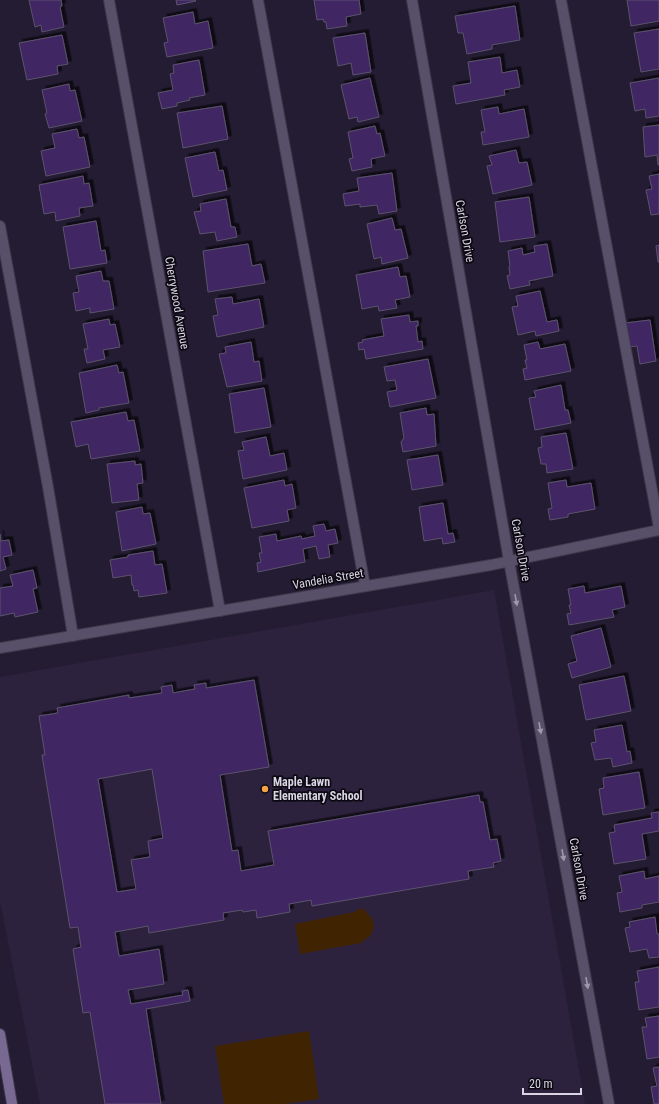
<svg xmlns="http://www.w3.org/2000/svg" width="659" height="1104" viewBox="0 0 659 1104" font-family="'Roboto Condensed',sans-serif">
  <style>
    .built { fill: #2d223e }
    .green { fill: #402402 }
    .building { fill: #3f2563; stroke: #5c536c; fill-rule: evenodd; filter: url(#shadow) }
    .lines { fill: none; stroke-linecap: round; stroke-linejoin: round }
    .lane-casing { stroke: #3f384a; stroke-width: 12 }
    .street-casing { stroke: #3f384a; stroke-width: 12 }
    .secondary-casing { stroke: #3f384a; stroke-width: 12 }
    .lane { stroke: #584f68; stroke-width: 10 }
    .street { stroke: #584f68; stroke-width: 10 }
    .secondary { stroke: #786992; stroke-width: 10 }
    .oneway { fill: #9f99ac }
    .poi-dot { fill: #f5a345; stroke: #0c0912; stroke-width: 1.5 }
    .labels { text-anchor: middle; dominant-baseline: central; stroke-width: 3.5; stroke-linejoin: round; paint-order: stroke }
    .street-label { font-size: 12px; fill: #d9d5e4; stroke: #0c0912 }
    .poi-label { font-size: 12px; font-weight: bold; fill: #d9d5e4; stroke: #0c0912; text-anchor: start }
  </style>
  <defs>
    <filter id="shadow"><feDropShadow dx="3.5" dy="-3.5" stdDeviation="0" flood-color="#0009"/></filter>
  </defs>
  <rect width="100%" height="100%" fill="#241c32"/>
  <!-- built -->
  <polygon class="built" points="494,590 585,1104 40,1104 0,901 0,677"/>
  <!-- green -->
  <g class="green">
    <polygon points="359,909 364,909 372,919 374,927 371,935 361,943 300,954 295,924 354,912"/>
    <polygon points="309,1031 319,1099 284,1104 224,1104 215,1046"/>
  </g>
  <!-- building -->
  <g class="building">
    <polygon points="29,0 61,0 62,6 60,7 64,27 42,32 41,25 35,27"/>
    <polygon points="176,0 195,0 196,1 177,5"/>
    <polygon points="314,0 359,0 361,14 346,17 347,26 327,29 326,22 324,22 323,19 317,20"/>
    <polygon points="627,0 659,0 659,21 631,26"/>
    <polygon points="515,6 520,40 492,45 492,49 467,54 463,33 458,33 455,16"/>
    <polygon points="193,12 195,24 208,21 213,48 167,57 164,43 168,42 163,18"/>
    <polygon points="659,29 659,69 641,72 634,33"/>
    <polygon points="365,33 371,72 353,75 351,63 338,66 333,38"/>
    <polygon points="62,35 68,64 57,66 58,74 27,80 19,43"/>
    <polygon points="500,57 502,73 517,70 520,87 504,90 505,95 456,104 453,86 471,83 468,62"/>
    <polygon points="199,60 205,95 189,98 190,100 177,103 177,106 162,109 158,93 173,90 170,74 174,73 173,65"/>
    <polygon points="370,78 379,117 358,122 357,117 349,119 341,85"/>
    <polygon points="659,78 659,116 646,118 645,109 635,111 630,83"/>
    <polygon points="69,84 70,91 75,90 82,121 49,128 45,114 47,113 42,90"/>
    <polygon points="222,106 228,139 183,148 177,113"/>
    <polygon points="498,107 499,114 524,109 529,137 483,145 481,132 485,132 481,110"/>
    <polygon points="659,125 659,165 658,165 657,155 645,157 643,127"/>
    <polygon points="375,126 377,134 380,133 385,156 371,159 372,167 352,171 349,159 353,158 348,132"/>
    <polygon points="77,129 79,138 84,137 90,167 46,176 41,151 55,148 52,134"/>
    <polygon points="516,150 519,163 527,162 532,185 493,194 487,166 492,165 489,156"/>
    <polygon points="215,152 219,171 223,170 227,190 193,197 185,158"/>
    <polygon points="392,173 397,211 379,214 377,205 360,207 360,204 345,206 343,194 359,191 357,178"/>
    <polygon points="659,174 659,214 651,215 646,190 652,189 649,176"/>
    <polygon points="83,176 84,184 89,183 93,206 79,208 80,216 56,221 55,212 44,214 39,185"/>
    <polygon points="529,197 535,237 500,242 495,202"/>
    <polygon points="226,199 231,227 235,227 237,237 217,241 215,232 200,234 194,212 201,211 200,204"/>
    <polygon points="392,218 395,230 401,229 408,258 382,264 381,257 374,259 367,224"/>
    <polygon points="96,221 101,251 105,250 107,263 70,269 63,227"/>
    <polygon points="248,244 252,266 261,264 265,283 208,292 203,251"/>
    <polygon points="547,244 553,276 529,281 530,285 510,289 507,276 510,275 509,267 510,266 508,251 522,248 523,255 535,252 534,246"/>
    <polygon points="659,245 659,262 658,262 656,246"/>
    <polygon points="398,267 400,277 406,276 410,297 395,300 397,308 379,311 378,306 362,309 356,275"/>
    <polygon points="101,271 103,281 109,281 114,309 90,313 90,308 76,311 73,293 79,292 76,276"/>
    <polygon points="540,291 547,322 557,320 559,331 536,336 535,331 518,335 512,307 518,306 516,296"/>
    <polygon points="232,297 233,304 259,299 264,327 217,337 213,316 218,315 215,299"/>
    <polygon points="409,315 410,322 418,321 418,326 416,326 418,342 422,341 423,349 366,359 364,349 359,350 358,343 363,342 362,340 384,336 381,319"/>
    <polygon points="109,319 110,325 115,324 120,347 103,350 105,359 87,363 84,349 88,349 83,324"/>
    <polygon points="650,320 656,361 640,364 637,346 628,347 625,323"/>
    <polygon points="251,342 254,362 259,361 262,381 227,387 219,354 226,353 225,347"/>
    <polygon points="538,342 540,349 565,344 571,371 525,380 523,369 527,368 525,360 527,360 524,345"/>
    <polygon points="428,359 436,398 390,407 387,392 397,390 395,380 387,381 384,367"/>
    <polygon points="117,365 119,373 123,372 129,403 99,408 99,410 86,413 79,373"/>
    <polygon points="561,385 565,410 568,410 571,423 535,430 529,398 536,397 534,391"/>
    <polygon points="264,388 271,427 235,433 229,394"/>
    <polygon points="426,408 427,415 434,414 436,446 403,452 401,442 404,438 400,413"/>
    <polygon points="126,412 128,421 134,420 140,451 91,459 88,444 76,447 71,422"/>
    <polygon points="566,433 573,469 547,473 546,464 541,464 538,448 542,447 541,437"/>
    <polygon points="266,437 270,456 284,453 287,470 243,479 238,451 244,450 242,442"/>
    <polygon points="438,455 443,485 412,490 407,460"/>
    <polygon points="135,461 135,465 141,464 143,483 137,484 139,500 112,503 107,464"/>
    <polygon points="284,480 285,486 292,484 296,508 287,510 289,521 252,528 244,488"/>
    <polygon points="566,480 567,487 591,483 595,509 568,514 568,517 550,520 548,509 552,508 548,483"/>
    <polygon points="443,503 448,534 453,533 455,542 443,544 442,538 424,541 419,507"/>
    <polygon points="142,507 143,514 150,513 156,544 122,551 116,512"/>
    <polygon points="324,524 326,531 335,529 338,543 328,545 330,557 319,559 316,546 303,549 305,562 258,572 257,563 261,562 259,553 262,553 259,537 276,534 277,541 301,536 302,539 315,536 313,526"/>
    <polygon points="0,534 1,541 9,540 12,555 3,557 6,569 0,571"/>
    <polygon points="153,551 155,565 162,564 167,593 139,597 138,590 134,591 133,585 132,585 131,575 113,578 110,560 128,557 128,555"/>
    <polygon points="33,570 37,588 33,589 38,612 15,617 14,613 0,616 0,588 13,586 10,575"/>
    <polygon points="584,586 585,593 621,586 625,607 612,610 614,617 569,625 567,614 571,613 569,605 571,605 568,589"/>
    <polygon points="601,628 611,667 572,678 568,664 577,661 571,636"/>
    <polygon points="624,676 631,711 586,720 579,685"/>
    <path d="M 254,680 L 269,767 L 220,775 L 232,851 L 238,850 L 241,871 L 274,865 L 268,831 L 479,795 L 480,802 L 483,802 L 490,840 L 497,839 L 501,861 L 493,863 L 494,867 L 468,871 L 469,879 L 312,906 L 311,900 L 289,904 L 290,912 L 257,918 L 256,910 L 243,912 L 242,910 L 223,913 L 224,920 L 149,933 L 148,926 L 115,932 L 119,956 L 159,949 L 164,984 L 128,990 L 131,1004 L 183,995 L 182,991 L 188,990 L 190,1001 L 146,1009 L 161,1104 L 105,1104 L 90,1012 L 83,1013 L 73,949 L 81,947 L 78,927 L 70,928 L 42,755 L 45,755 L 39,716 L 58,713 L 57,708 L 129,695 L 129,698 L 162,693 L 161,687 L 172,685 L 173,693 L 195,689 L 194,685 L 206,683 L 206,688 ZM 152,769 L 163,838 L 148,841 L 150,857 L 131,860 L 136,889 L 117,892 L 98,779 Z"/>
    <polygon points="622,725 627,752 630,751 632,763 613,767 611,758 595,760 591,743 596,742 594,730"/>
    <polygon points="639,772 645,808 603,815 599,789 604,788 603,778"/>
    <polygon points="659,812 659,831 642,834 646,859 614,864 609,833 615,832 614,825 652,818 651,813"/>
    <polygon points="644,871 645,879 659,876 659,902 642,905 642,908 620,912 617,893 622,892 619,876"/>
    <polygon points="655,917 657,934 659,934 659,957 649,958 647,949 630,952 625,928 630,927 629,922"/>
    <polygon points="659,967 659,1007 639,1010 635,982 639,982 637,971"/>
    <polygon points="659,1016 659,1057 647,1059 642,1027 647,1027 645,1018"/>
    <polygon points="659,1067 659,1104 654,1104 651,1087 657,1086 653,1068"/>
  </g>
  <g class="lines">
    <!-- lane casing -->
    <g class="lane-casing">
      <g id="lane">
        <polyline points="258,0 365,586"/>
        <polyline points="561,0 659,528"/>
        <polyline points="0,226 48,487 73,636"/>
      </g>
    </g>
    <!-- street casing -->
    <g class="street-casing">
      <g id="street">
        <polyline points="109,0 220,611"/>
        <polyline points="412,0 509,561 609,1104"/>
        <polyline points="0,648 491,565 659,530"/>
      </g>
    </g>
    <!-- secondary casing -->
    <g class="secondary-casing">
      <polyline id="secondary" points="0,1034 12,1104"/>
    </g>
    <!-- lane -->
    <use href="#lane" class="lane"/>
    <!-- street -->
    <use href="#street" class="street"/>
    <!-- secondary -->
    <use href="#secondary" class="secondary"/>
  </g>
  <!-- one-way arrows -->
  <defs><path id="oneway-solid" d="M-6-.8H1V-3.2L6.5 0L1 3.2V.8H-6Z"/></defs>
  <g class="oneway">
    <use href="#oneway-solid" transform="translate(516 600) rotate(80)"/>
    <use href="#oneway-solid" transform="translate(540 728) rotate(80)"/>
    <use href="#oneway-solid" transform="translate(563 855) rotate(80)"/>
    <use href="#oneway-solid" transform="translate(587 983) rotate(80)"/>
  </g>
  <!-- markers -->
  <circle class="poi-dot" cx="265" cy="789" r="4"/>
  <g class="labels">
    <!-- street labels -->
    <g class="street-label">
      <text transform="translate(465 231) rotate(80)">Carlson Drive</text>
      <text transform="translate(177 303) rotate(80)">Cherrywood Avenue</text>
      <text transform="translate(521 550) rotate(80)">Carlson Drive</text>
      <text transform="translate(328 579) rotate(-10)">Vandelia Street</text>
      <text transform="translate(579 869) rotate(80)">Carlson Drive</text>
    </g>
    <!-- poi labels -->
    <g class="poi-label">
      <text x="273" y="782">Maple Lawn<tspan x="273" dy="14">Elementary School</tspan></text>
    </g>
  </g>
  <!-- scale -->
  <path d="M523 1088v6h58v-6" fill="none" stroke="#d9d5e4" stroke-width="2"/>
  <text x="529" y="1088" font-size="12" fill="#d9d5e4" stroke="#0c0912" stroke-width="3" paint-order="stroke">20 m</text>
</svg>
